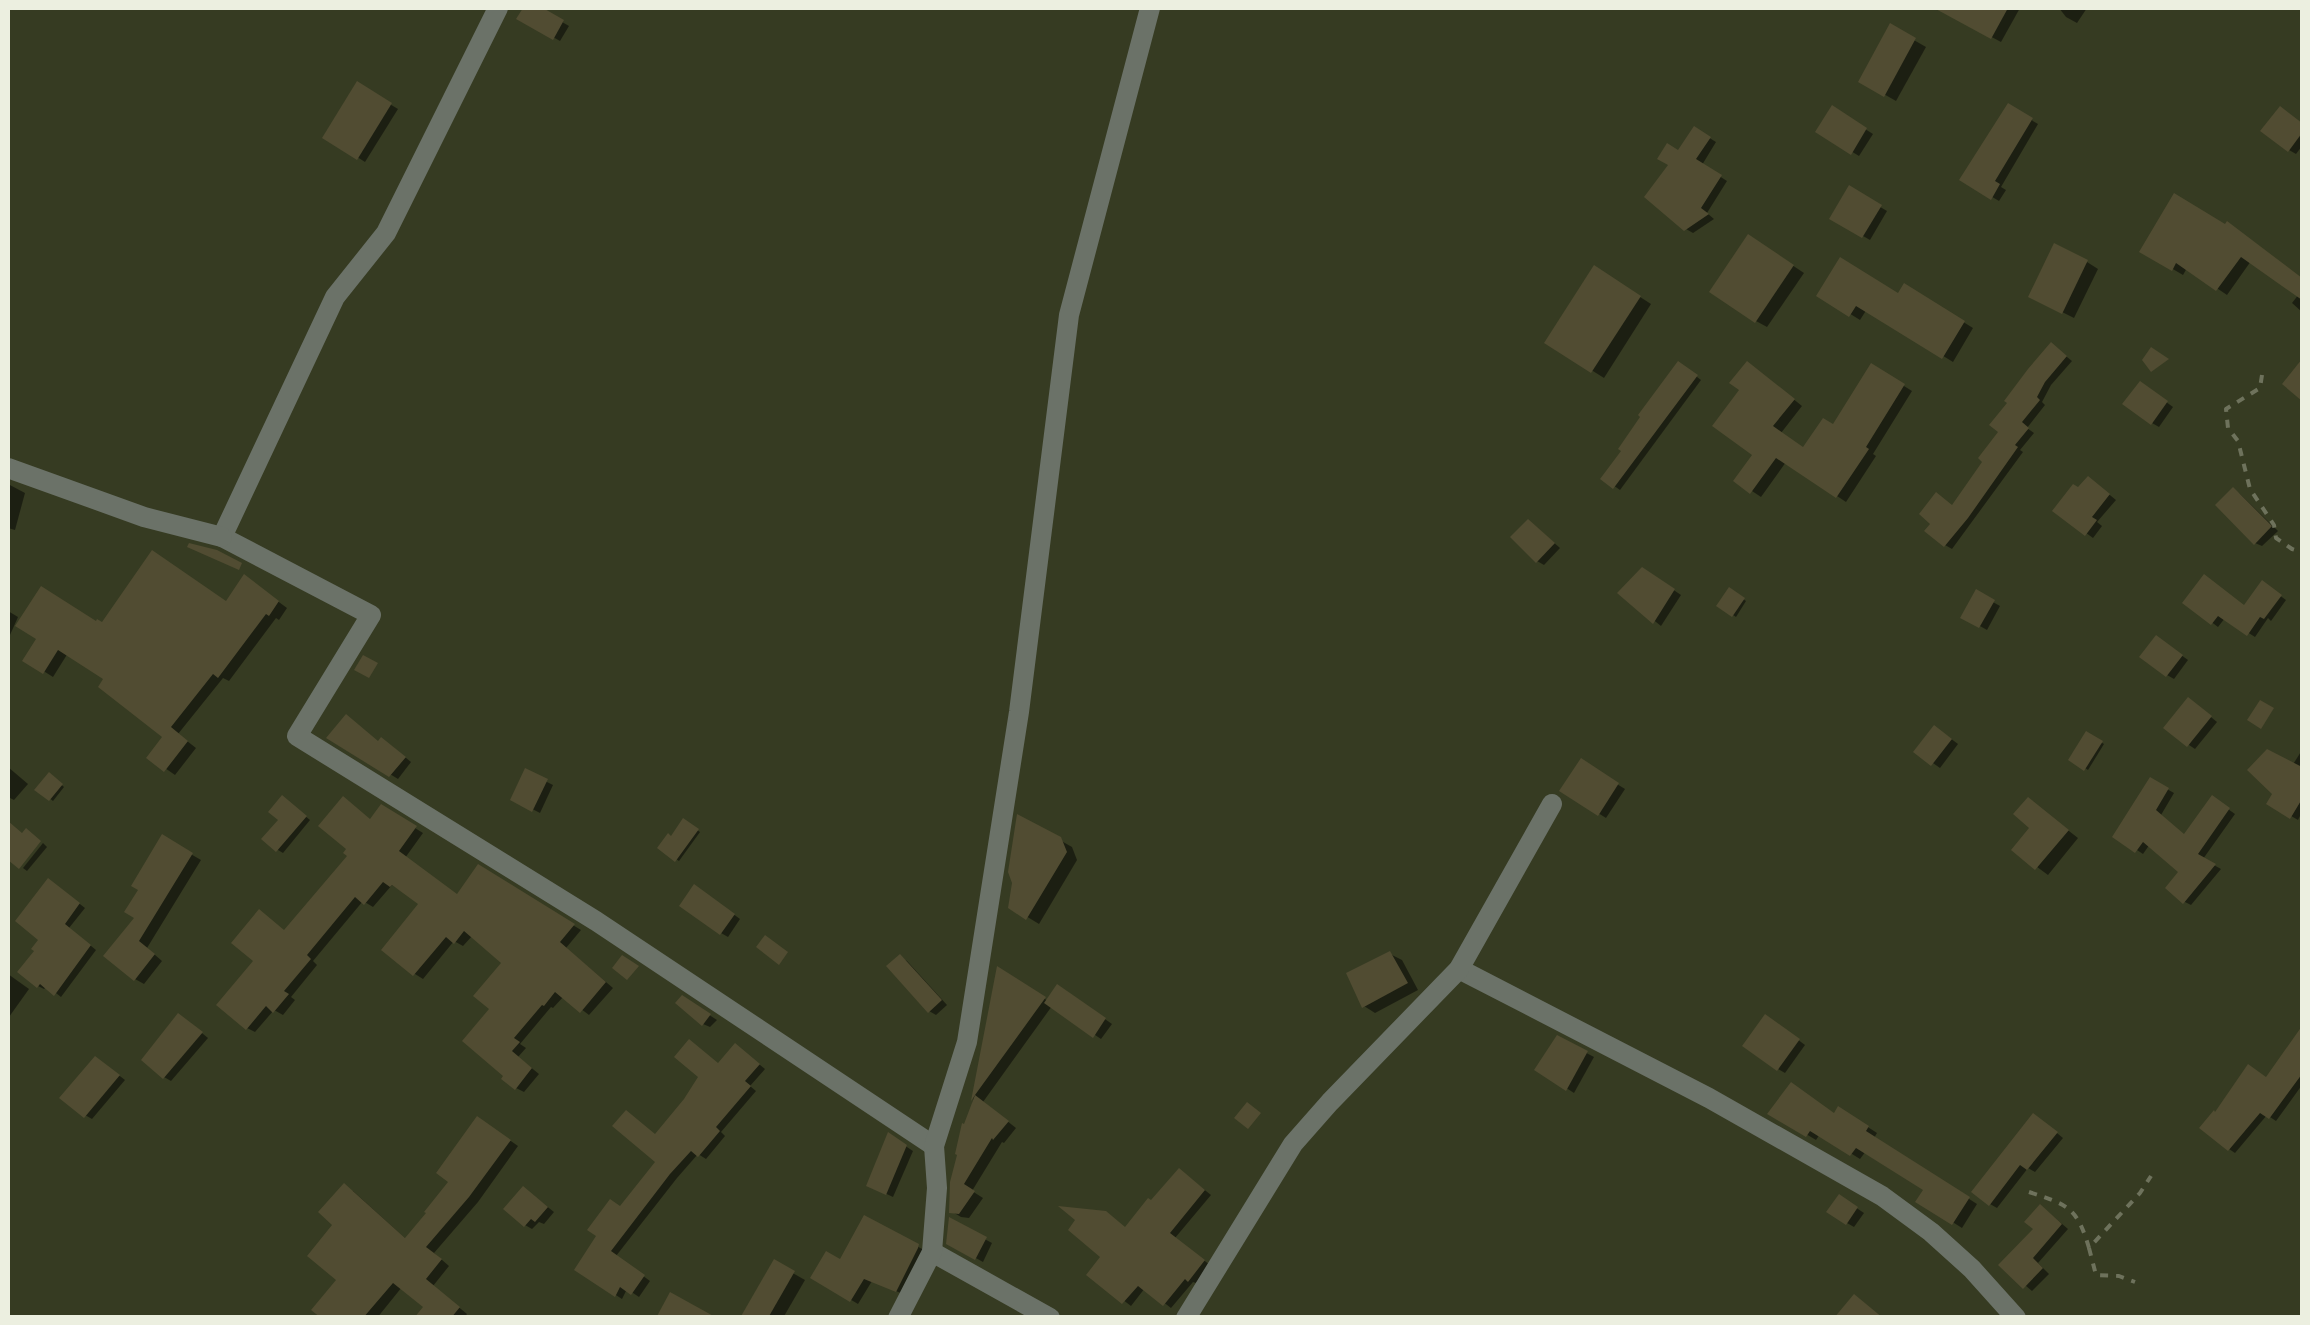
<svg xmlns="http://www.w3.org/2000/svg" width="2310" height="1325" viewBox="0 0 2310 1325" font-family="'Titillium Web',sans-serif">
  <style>
    .shadow { fill: #0007 }
    .building { fill: #514c32 }
    .lines { fill: none; stroke-linecap: round; stroke-linejoin: round }
    .path { stroke: #6e725c; stroke-width: 4; stroke-dasharray: 8 8; stroke-linecap: butt }
    .minor { stroke: #6b7268; stroke-width: 20 }
  </style>
  <rect width="100%" height="100%" fill="#363b22"/>
  <!-- shadow -->
  <g class="shadow">
    <polygon points="526,8 538,8 569,26 560,41 520,18"/>
    <polygon points="1937,8 2020,8 2001,42"/>
    <polygon points="2059,8 2087,8 2077,23 2066,17"/>
    <polygon points="1891,27 1926,47 1896,101 1861,81"/>
    <polygon points="358,85 398,109 365,162 326,137"/>
    <polygon points="2008,106 2038,124 2001,187 2006,190 1999,201 1962,179"/>
    <polygon points="1833,109 1873,134 1859,156 1818,131"/>
    <polygon points="2287,113 2302,124 2302,146 2296,154 2289,150"/>
    <polygon points="1695,129 1716,142 1702,165 1727,181 1707,213 1714,219 1693,233 1686,229 1680,153"/>
    <polygon points="1850,189 1887,211 1870,240 1832,218"/>
    <polygon points="2225,227 2237,230 2302,279 2302,312 2292,303 2299,294 2251,261 2227,295 2187,268 2183,275 2142,251"/>
    <polygon points="1760,244 1804,273 1767,327 1756,321"/>
    <polygon points="2087,262 2098,269 2074,318 2042,302"/>
    <polygon points="1606,275 1651,304 1604,378 1547,342"/>
    <polygon points="1905,286 1973,328 1953,362 1867,309 1860,320 1820,295 1899,296"/>
    <polygon points="2057,349 2072,361 2051,385 2042,402 2045,405 2027,428 2034,433 2020,450 2023,452 1952,549 1945,545 1953,507 1986,461 2001,432"/>
    <polygon points="1872,366 1912,391 1873,454 1876,456 1846,502 1786,462 1761,497 1752,491 1755,455 1756,369 1802,406 1781,433 1802,448 1834,427"/>
    <polygon points="1684,367 1701,380 1620,490 1603,478"/>
    <polygon points="2147,388 2173,407 2159,427 2152,423"/>
    <polygon points="2095,483 2116,500 2097,522 2102,526 2093,538 2056,511 2079,490"/>
    <polygon points="8,484 25,493 15,530 8,528"/>
    <polygon points="2234,490 2240,494 2278,531 2262,546 2255,543"/>
    <polygon points="1535,526 1560,548 1544,565 1537,561"/>
    <polygon points="1650,574 1681,595 1661,626 1620,593"/>
    <polygon points="253,583 287,608 279,620 276,618 229,681 223,678 178,734 196,748 175,775 149,757 166,736 107,679 68,653 53,677 26,660 102,625 228,604"/>
    <polygon points="2268,587 2286,600 2271,621 2268,618 2255,637 2225,618 2218,627 2185,602 2245,608"/>
    <polygon points="1730,590 1746,601 1736,617 1720,606"/>
    <polygon points="1977,593 2000,606 1987,630 1964,617"/>
    <polygon points="8,611 18,617 10,635 8,634"/>
    <polygon points="2163,642 2188,660 2174,679 2167,675"/>
    <polygon points="2195,704 2217,722 2195,749 2189,745"/>
    <polygon points="1942,732 1958,744 1940,768 1916,751"/>
    <polygon points="2087,734 2104,744 2088,770 2072,759"/>
    <polygon points="330,737 389,744 411,762 398,779"/>
    <polygon points="2302,750 2302,812 2298,820 2269,803"/>
    <polygon points="1581,762 1625,789 1606,818 1563,791"/>
    <polygon points="8,767 28,784 14,800 8,797"/>
    <polygon points="527,772 553,785 540,813 513,799"/>
    <polygon points="50,775 64,787 53,801 38,789"/>
    <polygon points="2151,780 2174,793 2161,815 2185,836 2218,802 2235,814 2203,859 2221,869 2191,905 2185,902 2181,872 2150,844 2143,854 2116,836"/>
    <polygon points="2029,800 2078,838 2048,875 2014,850 2033,827"/>
    <polygon points="288,802 310,820 283,853 278,850 281,819"/>
    <polygon points="381,807 423,833 405,858 458,896 479,868 581,930 566,948 613,988 589,1015 564,996 553,1008 551,1007 520,1044 526,1048 518,1057 539,1074 524,1092 516,1088 492,1009 505,962 473,935 463,946 454,941 423,979 415,974 385,949 422,904 392,885 373,907 363,901 313,961 317,965 291,997 295,1000 283,1015 274,1010 255,1032 247,1028 286,932 351,856"/>
    <polygon points="1019,817 1072,847 1077,860 1039,924 1011,907"/>
    <polygon points="684,821 700,832 679,861 660,848 672,839"/>
    <polygon points="163,838 201,860 147,948 162,961 144,984 135,979 141,889"/>
    <polygon points="43,843 47,847 27,871 23,868"/>
    <polygon points="54,884 85,908 69,928 96,950 61,997 47,986 44,989 38,986 20,972 42,940"/>
    <polygon points="702,891 740,919 728,937 721,933"/>
    <polygon points="1390,954 1402,960 1418,990 1375,1013 1364,1006"/>
    <polygon points="900,957 907,961 947,1005 936,1015 929,1011"/>
    <polygon points="999,970 1048,1001 1065,991 1112,1024 1101,1039 1052,1006 983,1102 1016,1128 1004,1143 1002,1142 972,1191 983,1198 969,1218 961,1217 951,1211"/>
    <polygon points="8,974 29,989 9,1017 8,1016"/>
    <polygon points="683,998 717,1020 710,1027 703,1024"/>
    <polygon points="186,1020 208,1038 171,1081 164,1077"/>
    <polygon points="1773,1021 1805,1045 1785,1073 1778,1069"/>
    <polygon points="1558,1038 1594,1057 1574,1093 1537,1069"/>
    <polygon points="2297,1038 2302,1041 2302,1085 2276,1121 2267,1115 2235,1153 2229,1149 2267,1080"/>
    <polygon points="742,1050 765,1069 750,1086 756,1091 721,1132 725,1136 706,1159 698,1154 677,1178 616,1256 650,1281 639,1297 627,1289 622,1299 577,1270 659,1162 656,1136 719,1066"/>
    <polygon points="103,1063 125,1080 92,1119 85,1115"/>
    <polygon points="1771,1113 1848,1114 1877,1133 1874,1138 1977,1204 1962,1228 1919,1201 1926,1189 1866,1151 1860,1159 1820,1134 1816,1140"/>
    <polygon points="2041,1120 2063,1138 2035,1172 2028,1168 1997,1208 1990,1204"/>
    <polygon points="487,1124 518,1146 478,1202 434,1253 449,1266 433,1286 467,1314 464,1318 425,1318 426,1307 402,1287 377,1318 325,1318 340,1280 335,1225 353,1191 407,1240 452,1182"/>
    <polygon points="890,1136 913,1151 893,1197 876,1189"/>
    <polygon points="1186,1175 1211,1195 1175,1238 1210,1265 1196,1283 1193,1282 1171,1308 1145,1288 1131,1306 1089,1274 1126,1229 1152,1203"/>
    <polygon points="530,1193 554,1212 544,1224 539,1222 532,1229 525,1225"/>
    <polygon points="1840,1197 1864,1213 1854,1227 1847,1223"/>
    <polygon points="2047,1211 2068,1229 2038,1263 2049,1274 2032,1291 2001,1265 2036,1228"/>
    <polygon points="865,1218 924,1250 903,1294 872,1281 858,1304 813,1277 841,1262"/>
    <polygon points="951,1221 992,1243 983,1262 949,1243"/>
    <polygon points="775,1263 805,1280 783,1318 743,1318"/>
  </g>
  <!-- building -->
  <g class="building">
    <polygon points="523,8 543,8 564,20 553,40 516,19"/>
    <polygon points="1934,8 2008,8 1991,39"/>
    <polygon points="1890,23 1916,38 1884,97 1858,82"/>
    <polygon points="357,81 392,103 357,160 322,138"/>
    <polygon points="2008,103 2033,118 1995,181 2000,184 1991,200 1959,180"/>
    <polygon points="1832,105 1867,128 1851,155 1815,132"/>
    <polygon points="2280,106 2302,123 2302,133 2288,152 2260,131"/>
    <polygon points="1694,126 1711,137 1696,159 1722,175 1701,208 1709,214 1684,231 1644,197 1668,165 1657,159 1667,143 1678,150"/>
    <polygon points="1849,185 1882,205 1862,238 1829,219"/>
    <polygon points="2174,193 2225,224 2227,221 2302,278 2302,300 2241,257 2216,291 2176,263 2172,271 2139,252"/>
    <polygon points="1748,234 1794,265 1755,323 1709,292"/>
    <polygon points="2054,243 2088,260 2062,314 2028,297"/>
    <polygon points="1840,257 1898,293 1904,283 1965,321 1942,359 1856,306 1849,317 1816,296"/>
    <polygon points="1594,265 1641,296 1591,373 1544,343"/>
    <polygon points="2051,342 2067,356 2045,382 2037,397 2040,400 2022,422 2029,428 2015,445 2018,447 1968,518 1944,547 1924,531 1930,524 1919,514 1936,492 1952,505 1982,462 1978,458 1998,432 1989,425 2007,403 2004,401 2028,369"/>
    <polygon points="2151,347 2169,359 2151,372 2142,360"/>
    <polygon points="2302,359 2302,401 2282,384"/>
    <polygon points="1678,361 1698,375 1613,489 1600,479 1621,451 1618,449 1640,417 1638,415"/>
    <polygon points="1747,361 1795,399 1773,426 1803,447 1823,418 1833,424 1871,363 1905,384 1866,447 1869,449 1836,498 1776,458 1750,494 1733,481 1752,455 1712,426 1739,390 1729,383"/>
    <polygon points="2140,381 2168,401 2151,425 2122,404"/>
    <polygon points="2088,476 2110,494 2092,517 2097,520 2085,536 2052,511 2073,484 2078,487"/>
    <polygon points="2233,487 2272,526 2254,545 2215,505"/>
    <polygon points="1528,519 1555,543 1536,563 1510,537"/>
    <polygon points="189,543 217,550 242,563 239,570 187,547"/>
    <polygon points="152,550 226,601 244,574 279,601 269,616 266,614 218,678 213,674 171,727 188,741 164,772 146,758 162,737 98,687 103,679 58,650 43,674 22,661 36,639 15,626 41,586 96,621 97,619 102,622"/>
    <polygon points="1642,567 1675,589 1653,624 1617,593"/>
    <polygon points="2204,574 2244,605 2262,580 2282,595 2264,619 2260,617 2247,636 2218,616 2211,625 2182,603"/>
    <polygon points="1729,587 1745,598 1732,617 1716,606"/>
    <polygon points="1976,589 1995,600 1979,628 1960,618"/>
    <polygon points="2156,635 2183,655 2166,677 2139,657"/>
    <polygon points="363,655 378,663 369,678 354,670"/>
    <polygon points="2188,697 2212,716 2187,747 2163,728"/>
    <polygon points="2260,700 2274,708 2261,729 2247,720"/>
    <polygon points="346,714 378,741 381,737 406,757 389,777 326,738"/>
    <polygon points="1934,725 1952,739 1931,766 1913,752"/>
    <polygon points="2086,731 2103,741 2084,771 2068,760"/>
    <polygon points="2267,749 2302,767 2302,799 2290,819 2266,804 2272,794 2247,770"/>
    <polygon points="1581,758 1619,783 1598,816 1559,791"/>
    <polygon points="525,768 548,779 532,812 510,800"/>
    <polygon points="49,772 63,784 49,801 34,790"/>
    <polygon points="2150,777 2169,788 2156,810 2184,834 2212,795 2230,808 2198,854 2216,864 2183,904 2165,888 2178,872 2143,842 2135,853 2112,837"/>
    <polygon points="282,795 307,816 276,852 261,839 278,820 268,812"/>
    <polygon points="343,796 370,819 381,804 417,826 399,851 457,894 478,864 575,924 560,942 606,982 580,1013 555,992 544,1006 542,1005 514,1038 520,1042 512,1051 532,1068 515,1090 501,1079 503,1076 462,1041 489,1009 473,996 501,963 464,931 454,944 446,937 413,976 381,950 418,904 392,885 390,887 383,882 364,905 355,897 307,955 311,959 284,991 289,994 273,1013 266,1006 246,1030 216,1005 253,961 231,943 259,909 284,930 347,856 343,853 346,849 318,826"/>
    <polygon points="2028,797 2069,830 2035,870 2011,850 2029,828 2013,814"/>
    <polygon points="1017,814 1061,837 1067,852 1026,920 1008,908 1012,883 1008,872"/>
    <polygon points="683,818 699,829 675,862 657,848 668,833 671,836"/>
    <polygon points="8,821 22,833 26,828 41,841 19,869 8,860"/>
    <polygon points="162,834 193,853 139,941 155,954 134,981 103,956 134,918 124,912 138,890 131,886"/>
    <polygon points="48,878 80,903 65,924 91,945 54,996 40,984 37,988 17,972 34,951 31,949 38,940 15,921"/>
    <polygon points="694,884 735,914 720,935 679,906"/>
    <polygon points="765,935 788,952 779,965 756,947"/>
    <polygon points="1390,951 1408,983 1362,1008 1346,973"/>
    <polygon points="900,954 942,1000 928,1013 886,966"/>
    <polygon points="622,955 639,966 627,980 612,968"/>
    <polygon points="997,966 1046,997 975,1095 1009,1121 993,1140 992,1138 964,1184 975,1191 959,1214 949,1213 950,1182 957,1155 955,1154 962,1123 964,1124 975,1095 971,1101"/>
    <polygon points="1057,984 1106,1018 1093,1038 1044,1003"/>
    <polygon points="682,995 711,1014 702,1026 675,1003"/>
    <polygon points="178,1013 203,1032 163,1079 141,1060"/>
    <polygon points="1765,1014 1800,1039 1777,1071 1742,1046"/>
    <polygon points="2302,1026 2302,1074 2269,1119 2260,1113 2228,1151 2199,1128 2214,1110 2215,1112 2248,1064 2266,1077"/>
    <polygon points="1557,1035 1588,1051 1566,1091 1534,1070"/>
    <polygon points="689,1039 718,1063 735,1043 760,1064 745,1081 751,1086 716,1127 720,1131 698,1157 691,1151 670,1174 611,1251 645,1275 631,1295 620,1287 615,1297 574,1270 596,1236 587,1230 610,1199 620,1206 655,1162 612,1126 626,1110 655,1134 684,1099 698,1077 674,1057"/>
    <polygon points="95,1056 120,1075 84,1118 59,1098"/>
    <polygon points="1791,1082 1834,1113 1838,1106 1869,1126 1866,1131 1970,1197 1952,1225 1915,1202 1923,1190 1856,1148 1850,1156 1810,1131 1806,1137 1767,1114"/>
    <polygon points="1247,1102 1261,1113 1248,1129 1234,1118"/>
    <polygon points="2033,1113 2058,1132 2027,1170 2020,1165 1989,1206 1971,1192"/>
    <polygon points="477,1116 511,1140 469,1197 426,1247 442,1259 426,1279 460,1307 451,1318 414,1318 423,1307 393,1283 363,1318 321,1318 311,1310 336,1280 307,1256 332,1225 318,1212 344,1183 405,1238 426,1213 424,1212 448,1182 436,1173"/>
    <polygon points="888,1132 907,1145 886,1195 866,1186"/>
    <polygon points="1179,1168 1205,1190 1170,1233 1205,1260 1188,1282 1185,1279 1163,1306 1138,1286 1122,1304 1086,1275 1100,1257 1068,1230 1075,1220 1058,1206 1106,1211 1125,1227 1148,1198 1151,1200"/>
    <polygon points="523,1186 548,1207 535,1222 531,1219 524,1227 503,1209"/>
    <polygon points="1839,1194 1858,1207 1846,1225 1826,1212"/>
    <polygon points="2040,1204 2062,1224 2033,1258 2043,1268 2023,1289 1998,1265 2033,1229 2024,1222"/>
    <polygon points="864,1215 919,1244 918,1248 896,1292 864,1279 850,1302 810,1278 826,1251 840,1259"/>
    <polygon points="949,1217 987,1237 975,1260 946,1244"/>
    <polygon points="774,1259 795,1271 768,1318 740,1318"/>
    <polygon points="670,1292 717,1318 656,1318"/>
    <polygon points="1854,1294 1883,1318 1834,1318"/>
  </g>
  <g class="lines">
    <!-- path -->
    <g class="path">
      <polyline points="2262,375 2260,388 2226,409 2228,428 2238,441 2250,489 2274,525 2276,538 2292,549 2302,552"/>
      <path d="M 2029,1192 C 2068,1205 2077,1207 2089,1248 L 2140,1193 L 2151,1176"/>
      <polyline points="2089,1248 2096,1275 2119,1276 2135,1282"/>
    </g>
    <!-- minor -->
    <g class="minor">
      <polyline points="498,8 386,233 335,297 222,537 371,615 297,736 596,921 934,1146"/>
      <polyline points="8,468 144,517 222,537"/>
      <polyline points="1459,969 1709,1098 1882,1196 1931,1232 1972,1269 2016,1318"/>
      <polyline points="932,1252 1050,1318"/>
      <polyline points="898,1318 932,1252 937,1188 934,1146 967,1042 1019,712 1069,315 1150,8"/>
      <polyline points="1186,1318 1293,1144 1330,1102 1459,969 1552,804"/>
    </g>
  </g>
  <!-- border -->
  <rect width="2310" height="1325" fill="none" stroke="#ecefe0" stroke-width="20"/>
</svg>
